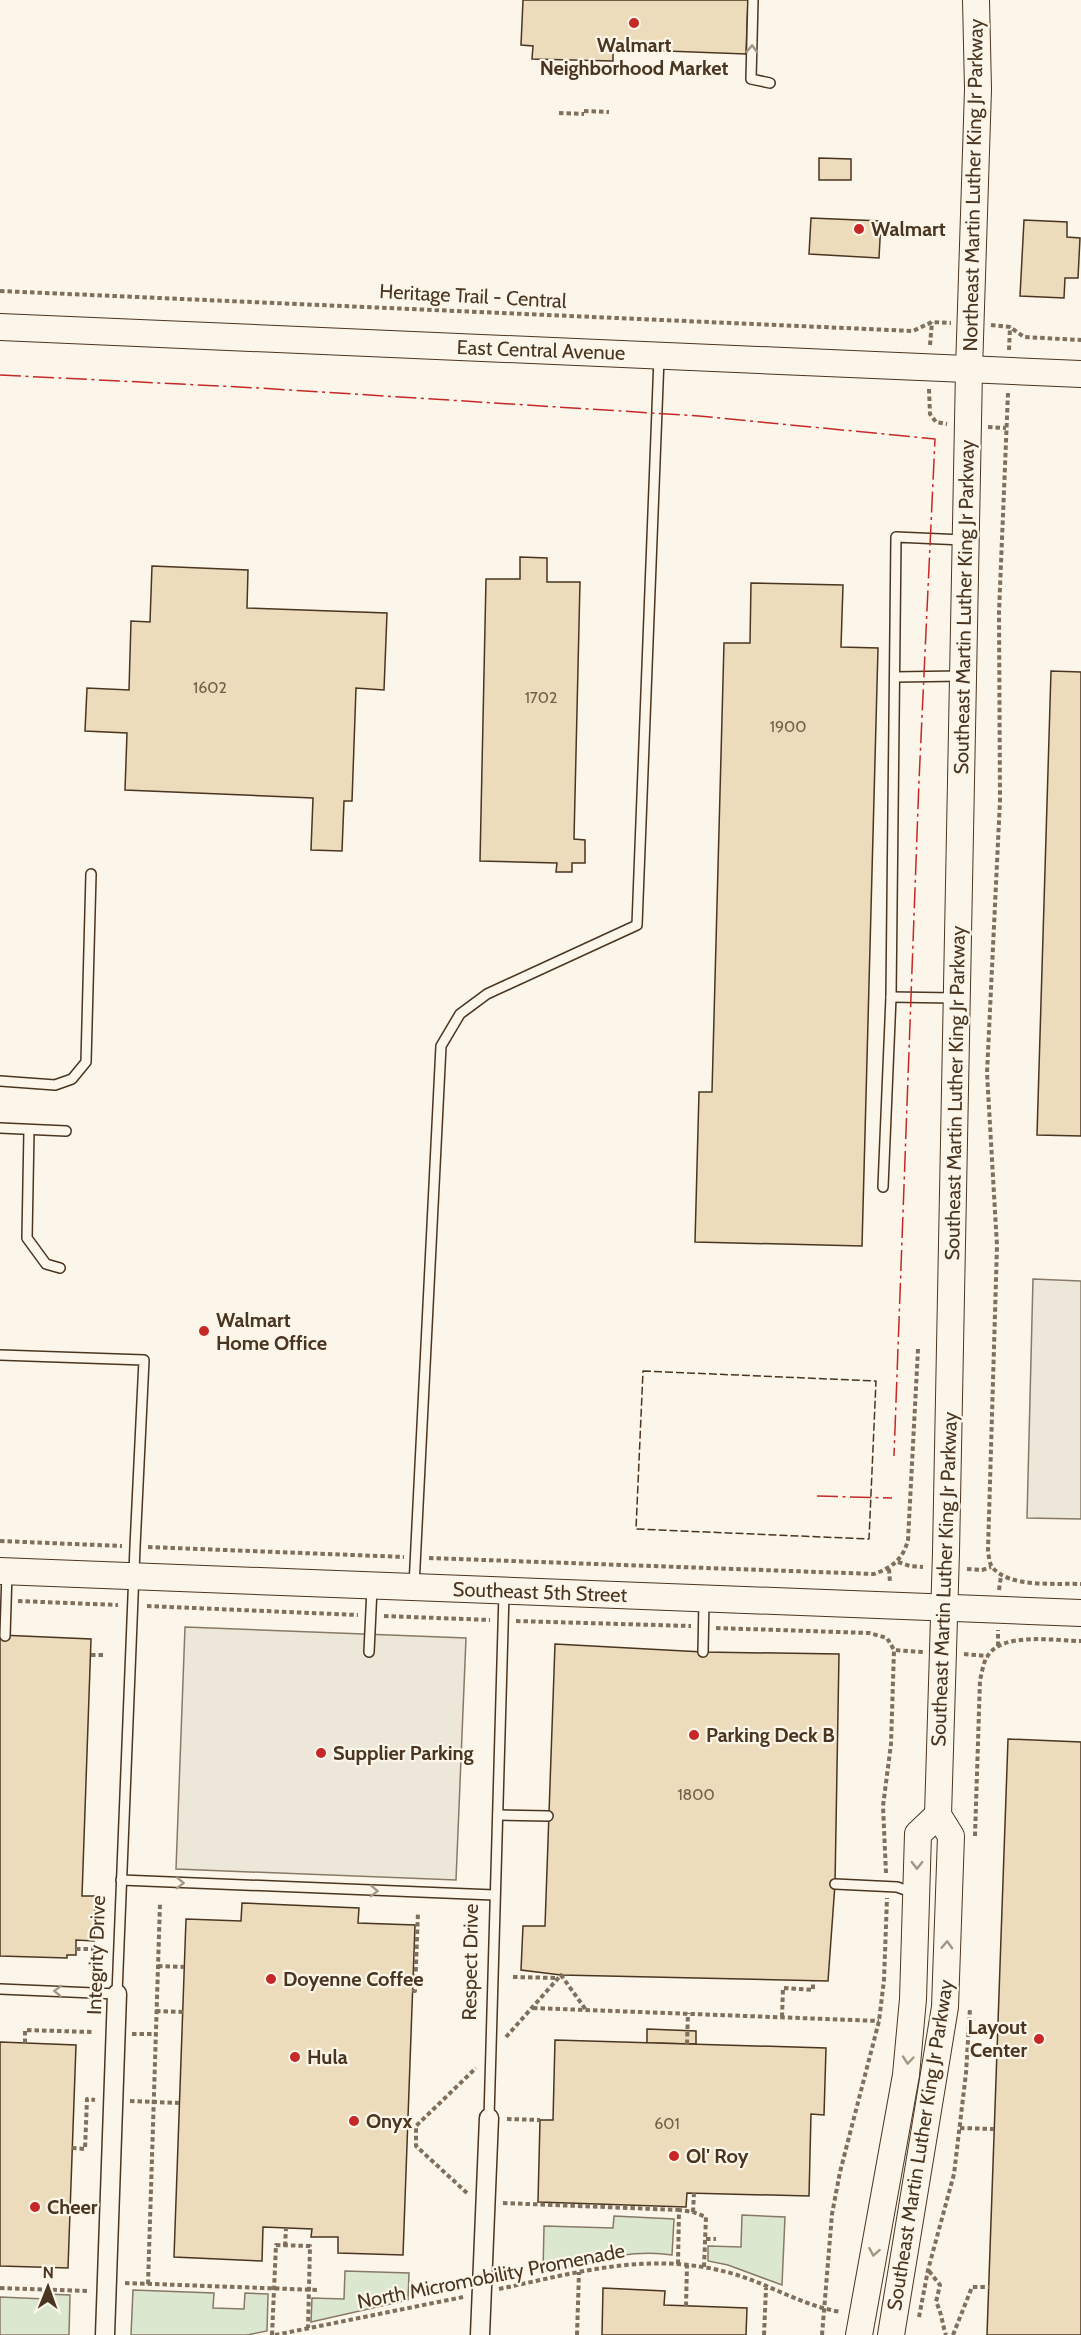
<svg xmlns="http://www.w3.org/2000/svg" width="1081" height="2335" viewBox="0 0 1081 2335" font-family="Cabin,sans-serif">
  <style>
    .green { fill: #dce7d0; stroke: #887966; stroke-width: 1.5 }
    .parking { fill: #ede7d9; stroke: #887966; stroke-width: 1.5 }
    .building { fill: #ecdcbc; stroke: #4a3520; stroke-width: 1.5 }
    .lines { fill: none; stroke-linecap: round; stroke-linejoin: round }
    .lane-casing { stroke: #4a3520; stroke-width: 12 }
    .street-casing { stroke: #4a3520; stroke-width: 21 }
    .secondary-casing { stroke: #4a3520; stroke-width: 28 }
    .path { stroke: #7f6f5c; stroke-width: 4; stroke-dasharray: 4.5 3; stroke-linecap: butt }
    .lane { stroke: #fbf6e9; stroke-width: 9 }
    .street { stroke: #fbf6e9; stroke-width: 18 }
    .secondary { stroke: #fbf6e9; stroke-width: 26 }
    .fence { stroke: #4a3520; stroke-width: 1.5; stroke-dasharray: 8 3; stroke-linecap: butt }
    .power { stroke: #c62828; stroke-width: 1.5; stroke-dasharray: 21 4.5 3 4.5; stroke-linecap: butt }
    .oneway { stroke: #a29684 }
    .poi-dot { fill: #c62828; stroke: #fbf6e9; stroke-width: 2 }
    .labels { text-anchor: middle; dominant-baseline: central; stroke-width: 4.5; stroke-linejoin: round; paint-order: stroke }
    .number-label { font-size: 16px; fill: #725f47 }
    .poi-label { font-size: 20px; font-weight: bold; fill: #4a3520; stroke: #fbf6e9; text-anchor: start }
    .street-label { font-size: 20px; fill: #4a3520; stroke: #fbf6e9 }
  </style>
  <rect width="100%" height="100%" fill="#fbf6e9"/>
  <!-- green -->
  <g class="green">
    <polygon points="742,2215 785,2217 782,2285 728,2265 708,2261 708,2246 741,2247"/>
    <path d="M 614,2216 L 674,2219 L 672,2255 C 630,2248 584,2263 543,2272 L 544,2226 L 613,2228 Z"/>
    <polygon points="345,2271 409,2273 408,2300 311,2322 312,2298 344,2299"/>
    <polygon points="133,2290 214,2293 213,2308 244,2309 245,2293 268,2294 267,2331 247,2335 131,2335"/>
    <polygon points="46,2294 70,2295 69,2335 0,2335 0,2297 45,2299"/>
  </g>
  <!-- parking -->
  <g class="parking">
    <polygon points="1033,1279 1081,1281 1081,1519 1027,1518"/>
    <polygon points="185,1627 466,1638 456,1880 176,1869"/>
  </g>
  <!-- building -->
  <g class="building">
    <polygon points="523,0 748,0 746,54 613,49 613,61 532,59 533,46 521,45"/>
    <polygon points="819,158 851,159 851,180 819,180"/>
    <polygon points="811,218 881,221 879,258 809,254"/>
    <polygon points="1024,220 1067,222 1067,237 1080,238 1078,278 1065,278 1064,298 1020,296"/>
    <polygon points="520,557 547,558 547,582 580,582 574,839 585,840 585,863 572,863 572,872 556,872 557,863 480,861 486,579 520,579"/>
    <polygon points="152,566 248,570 247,608 387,613 384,690 356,688 352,801 344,801 342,851 311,850 313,798 125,790 127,733 85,731 87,688 129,690 131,621 150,622"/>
    <polygon points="751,583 843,585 841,647 878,648 862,1246 695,1242 699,1092 712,1092 724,643 750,643"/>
    <polygon points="1051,671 1081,672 1081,1136 1037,1135"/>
    <polygon points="0,1635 91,1639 82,1896 95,1896 94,1941 76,1940 76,1955 67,1955 67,1958 0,1956"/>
    <polygon points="555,1644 703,1652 839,1654 835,1884 828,1981 561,1975 521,1970 523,1926 545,1926"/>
    <polygon points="1008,1739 1081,1742 1081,2335 987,2335"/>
    <polygon points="242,1903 359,1908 358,1923 415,1925 403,2255 338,2253 338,2237 311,2237 312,2229 263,2227 262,2261 174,2257 186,1919 241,1921"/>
    <polygon points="647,2029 696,2031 696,2044 647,2043"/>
    <polygon points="555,2040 826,2048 824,2115 811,2114 809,2196 687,2193 686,2207 538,2202 540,2120 553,2120"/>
    <polygon points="0,2042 76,2045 68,2268 0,2266"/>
    <polygon points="603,2288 665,2291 664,2305 747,2308 746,2335 602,2335"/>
  </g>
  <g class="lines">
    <!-- lane casing -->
    <g class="lane-casing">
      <g id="lane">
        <polyline points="753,0 751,79 770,83"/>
        <polyline points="895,677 961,676"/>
        <polyline points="891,997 954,998"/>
        <polyline points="0,1081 55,1085 72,1079 86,1062 91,874"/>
        <polyline points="0,1128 66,1131"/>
        <polyline points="29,1130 27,1238 46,1264 60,1268"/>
        <polyline points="883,1187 891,997 896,537 963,540"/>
        <polyline points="0,1355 144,1360 135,1547 117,1994 0,1989"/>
        <polyline points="414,1586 441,1046 460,1014 487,994 637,925 659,358"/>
        <polyline points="5,1636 7,1572"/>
        <polyline points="369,1652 372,1588"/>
        <polyline points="703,1652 704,1600"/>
        <polyline points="498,1815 548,1816"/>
        <polyline points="121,1880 494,1895"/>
        <polyline points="835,1884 897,1887 914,1893"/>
        <polyline points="489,2118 504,1593"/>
      </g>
    </g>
    <!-- street casing -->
    <g class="street-casing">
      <g id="street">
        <polyline points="105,2335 117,1994"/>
        <polyline points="480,2335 489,2118"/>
      </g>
    </g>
    <!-- secondary casing -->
    <g class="secondary-casing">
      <g id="secondary">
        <polyline points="0,327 1081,374"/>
        <polyline points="0,1571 1081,1613"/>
        <polyline points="859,2335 906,2075 913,1999 918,1834 938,1815"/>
        <polyline points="891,2335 945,2007 951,1836 938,1815 946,1552 969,370 978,89 976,0"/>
      </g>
    </g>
    <!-- path -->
    <g class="path">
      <polyline points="584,111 609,112"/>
      <polyline points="559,113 584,114"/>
      <polyline points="0,291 913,331 932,322 951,323"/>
      <polyline points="991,325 1010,327 1024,337 1081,340"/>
      <polyline points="930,345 932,322"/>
      <polyline points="1009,350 1010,327"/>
      <polyline points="929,389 930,414 936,422 947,424"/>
      <path d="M 1008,393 L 999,612 L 1000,800 L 987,1073 L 997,1246 L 988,1550 C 989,1556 989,1564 993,1568 C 1010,1588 1057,1583 1081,1584"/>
      <polyline points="988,427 1006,428"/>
      <polyline points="0,1541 122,1546"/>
      <polyline points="148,1547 404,1557"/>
      <path d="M 429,1558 L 874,1574 C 893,1567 903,1559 908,1540 L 918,1349"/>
      <polyline points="898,1562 910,1566 923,1567"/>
      <polyline points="889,1569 890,1583"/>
      <polyline points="967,1569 982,1570 991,1567"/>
      <polyline points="999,1590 1001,1576"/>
      <polyline points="18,1601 118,1605"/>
      <polyline points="147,1606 358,1615"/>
      <polyline points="384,1616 490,1620"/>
      <polyline points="516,1621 691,1626"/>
      <polyline points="716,1628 869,1633 887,1638 894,1650 923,1652"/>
      <polyline points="998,1646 998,1630"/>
      <polyline points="964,1654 987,1656"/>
      <polyline points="91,1655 104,1655"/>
      <path d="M 975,1836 L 980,1680 C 982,1673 983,1663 987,1657 C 1001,1631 1056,1641 1081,1641"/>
      <polyline points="886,1873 883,1806 891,1744 894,1650"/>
      <polyline points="76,1949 95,1949"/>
      <polyline points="158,1966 184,1967"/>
      <polyline points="513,1977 557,1978"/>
      <polyline points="412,1991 415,1991 418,1912"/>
      <polyline points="533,2008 879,2021"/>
      <polyline points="156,2011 183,2012"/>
      <polyline points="782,2017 783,1988 813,1990 813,1981"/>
      <polyline points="132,2034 155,2034"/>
      <polyline points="506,2037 561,1975 586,2010"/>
      <polyline points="25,2043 25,2030 92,2032"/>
      <polyline points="687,2044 688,2013"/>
      <polyline points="130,2101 179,2103"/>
      <polyline points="507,2119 540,2120"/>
      <polyline points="960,2128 994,2129"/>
      <polyline points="72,2148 85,2149 87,2099 95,2100"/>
      <polyline points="467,2193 416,2146 416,2126 476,2068"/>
      <polyline points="503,2203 679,2210"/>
      <polyline points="693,2212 694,2193"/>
      <polyline points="706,2239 716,2239"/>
      <polyline points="285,2246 286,2228"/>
      <polyline points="678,2264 679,2210 693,2212 706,2217 704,2267"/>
      <path d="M 929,2271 L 940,2285 L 936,2302 C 942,2313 942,2324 946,2335"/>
      <polyline points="125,2283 318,2290"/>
      <polyline points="148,2284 160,1903"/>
      <polyline points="0,2288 90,2291"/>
      <path d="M 499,2289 C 580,2272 651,2250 734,2274 C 771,2285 803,2306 841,2312"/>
      <polyline points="686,2306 687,2265"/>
      <polyline points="919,2317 928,2270 954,2174 966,2073 970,2008"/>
      <polyline points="272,2335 276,2245 310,2246 308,2328"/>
      <polyline points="275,2335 463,2297"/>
      <polyline points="577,2335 579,2272"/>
      <polyline points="764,2335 766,2288"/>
      <polyline points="822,2335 832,2214 840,2172 879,2021 884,1980 887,1898"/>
      <polyline points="953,2335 972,2287 989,2287"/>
    </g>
    <!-- lane -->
    <use href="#lane" class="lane"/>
    <!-- street -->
    <use href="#street" class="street"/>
    <!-- secondary -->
    <use href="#secondary" class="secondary"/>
    <!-- fence -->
    <polygon class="fence" points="643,1371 876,1381 869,1539 636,1529"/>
    <!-- power -->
    <g class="power">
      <polyline points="0,375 259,388 699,416 935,439 919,781 894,1456"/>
      <polyline points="817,1496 892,1498"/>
    </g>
  </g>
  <!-- one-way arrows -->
  <defs><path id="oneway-chevron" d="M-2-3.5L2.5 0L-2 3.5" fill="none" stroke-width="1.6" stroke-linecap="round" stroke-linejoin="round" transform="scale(1.5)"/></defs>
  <g class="oneway">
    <use href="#oneway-chevron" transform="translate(752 49) rotate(-88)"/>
    <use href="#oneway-chevron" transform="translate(917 1865) rotate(91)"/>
    <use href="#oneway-chevron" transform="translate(180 1883) rotate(2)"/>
    <use href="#oneway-chevron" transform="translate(374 1891) rotate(2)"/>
    <use href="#oneway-chevron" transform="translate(947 1945) rotate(-88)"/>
    <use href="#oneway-chevron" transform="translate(58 1991) rotate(-178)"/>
    <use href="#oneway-chevron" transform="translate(908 2060) rotate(95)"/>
    <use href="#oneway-chevron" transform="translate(874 2252) rotate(100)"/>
  </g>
  <!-- markers -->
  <g class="poi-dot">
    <circle cx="634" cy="23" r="6"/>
    <circle cx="859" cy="229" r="6"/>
    <circle cx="204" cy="1331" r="6"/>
    <circle cx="694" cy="1735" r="6"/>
    <circle cx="321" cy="1753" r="6"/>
    <circle cx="271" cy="1979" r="6"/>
    <circle cx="1039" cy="2039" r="6"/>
    <circle cx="295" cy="2057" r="6"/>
    <circle cx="354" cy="2121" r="6"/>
    <circle cx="674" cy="2156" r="6"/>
    <circle cx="35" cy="2207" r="6"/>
  </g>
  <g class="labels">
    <!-- number labels -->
    <g class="number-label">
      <text x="210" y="687">1602</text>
      <text x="541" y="697">1702</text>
      <text x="788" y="726">1900</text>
      <text x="696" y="1794">1800</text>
      <text x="667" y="2123">601</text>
    </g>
    <!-- poi labels -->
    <g class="poi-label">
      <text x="634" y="45" text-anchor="middle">Walmart<tspan x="634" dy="23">Neighborhood Market</tspan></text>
      <text x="871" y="229">Walmart</text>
      <text x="216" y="1320">Walmart<tspan x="216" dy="23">Home Office</tspan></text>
      <text x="706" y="1735">Parking Deck B</text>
      <text x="333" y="1753">Supplier Parking</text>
      <text x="283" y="1979">Doyenne Coffee</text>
      <text x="1027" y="2027" text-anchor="end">Layout<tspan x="1027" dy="23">Center</tspan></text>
      <text x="307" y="2057">Hula</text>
      <text x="366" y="2121">Onyx</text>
      <text x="686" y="2156">Ol' Roy</text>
      <text x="47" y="2207">Cheer</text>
    </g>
    <!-- street labels -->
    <g class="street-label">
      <text transform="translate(973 185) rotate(-89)">Northeast Martin Luther King Jr Parkway</text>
      <text transform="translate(473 296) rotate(3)">Heritage Trail - Central</text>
      <text transform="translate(541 350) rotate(2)">East Central Avenue</text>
      <text transform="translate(964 607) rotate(-89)">Southeast Martin Luther King Jr Parkway</text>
      <text transform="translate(955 1093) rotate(-89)">Southeast Martin Luther King Jr Parkway</text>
      <text transform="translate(944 1579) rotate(-88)">Southeast Martin Luther King Jr Parkway</text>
      <text transform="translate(540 1592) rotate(2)">Southeast 5th Street</text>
      <text transform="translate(96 1955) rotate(-88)">Integrity Drive</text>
      <text transform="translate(470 1962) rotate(-89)">Respect Drive</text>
      <text transform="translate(920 2145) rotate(-81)">Southeast Martin Luther King Jr Parkway</text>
      <text transform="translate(491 2276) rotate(-11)">North Micromobility Promenade</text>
    </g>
  </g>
  <!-- north arrow -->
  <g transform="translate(48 2287) rotate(1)" stroke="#fbf6e9" stroke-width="4.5" paint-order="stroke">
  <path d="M0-4.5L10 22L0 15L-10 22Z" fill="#4a3520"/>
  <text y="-9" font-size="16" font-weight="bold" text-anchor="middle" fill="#4a3520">N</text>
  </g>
</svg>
